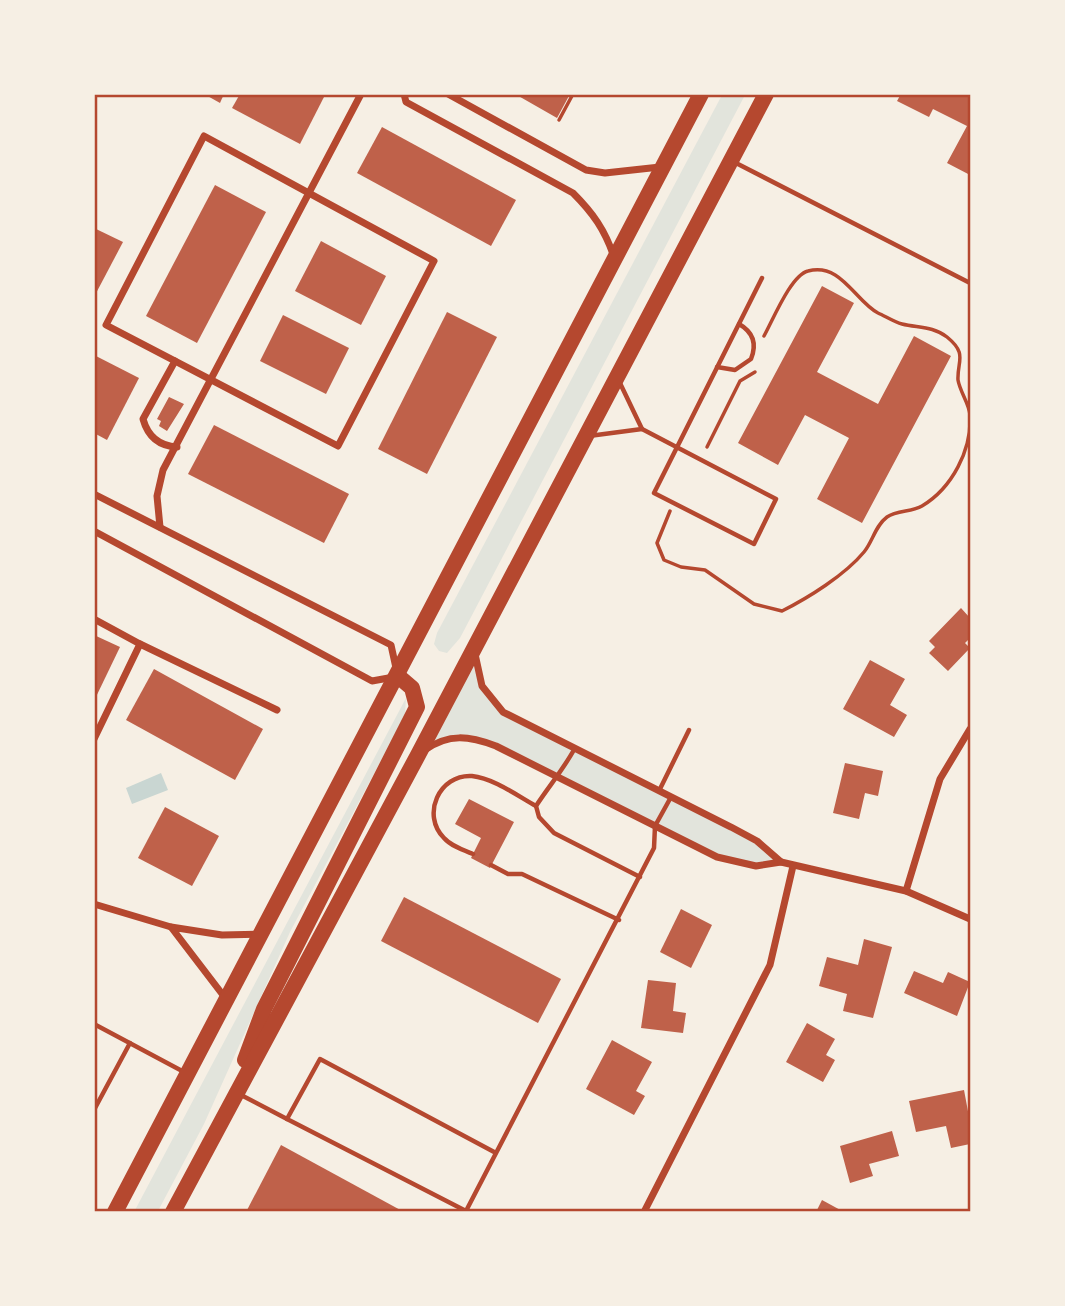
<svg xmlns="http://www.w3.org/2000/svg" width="1065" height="1306" viewBox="0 0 1065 1306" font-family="Spectral,serif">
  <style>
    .green { fill: #e2e4dc }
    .water { fill: #c9d6d2 }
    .building { fill: #bf614a }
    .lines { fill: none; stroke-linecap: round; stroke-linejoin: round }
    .path { stroke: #b5482f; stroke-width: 3.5 }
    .service { stroke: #b5482f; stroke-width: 4.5 }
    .minor { stroke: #b5482f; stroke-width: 7 }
    .trunk { stroke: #b5482f; stroke-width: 16 }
    .neatline { fill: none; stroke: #b5482f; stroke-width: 2.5 }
  </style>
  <rect width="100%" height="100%" fill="#f6efe4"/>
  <!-- green -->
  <g class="green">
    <polygon points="722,95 745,95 460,638 447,653 439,651 434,644 437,633"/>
    <polygon points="475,648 482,686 503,712 731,827 781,862 756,866 717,857 496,746 456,736 418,755"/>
    <polygon points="406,698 405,715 290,932 204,1124 158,1211 134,1212"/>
  </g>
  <!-- water -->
  <polygon class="water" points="161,773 168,790 132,804 126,788"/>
  <!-- building -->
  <g class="building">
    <polygon points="204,94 224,94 220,103"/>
    <polygon points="240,94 323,94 325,95 300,144 232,108"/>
    <polygon points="515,94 570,94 557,118"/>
    <polygon points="901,94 970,94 970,175 947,163 967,126 933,109 929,117 897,101"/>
    <polygon points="382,127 516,200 491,246 357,173"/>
    <polygon points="215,185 266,212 197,343 146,316"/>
    <polygon points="94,228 123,242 94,297"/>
    <polygon points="321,241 386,276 361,325 295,291"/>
    <polygon points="822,286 854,303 817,372 878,404 914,336 951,356 862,523 817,499 849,438 805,415 778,465 738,443"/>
    <polygon points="447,312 497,337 427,474 378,449"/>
    <polygon points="283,315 349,348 326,394 260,361"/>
    <polygon points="94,355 139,378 107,440 94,433"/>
    <polygon points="169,397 184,404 167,431 159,426 161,421 157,419"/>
    <polygon points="214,425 349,494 324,543 188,474"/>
    <polygon points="961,608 970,618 970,638 965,643 970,648 948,671 929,653 935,647 929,641"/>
    <polygon points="94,635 120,647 94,701"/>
    <polygon points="870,660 905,679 890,705 907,715 894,737 843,709"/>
    <polygon points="154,669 263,729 235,780 126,720"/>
    <polygon points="845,763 883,771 878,796 865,793 859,819 833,813"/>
    <polygon points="469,799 514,822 490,868 471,858 481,838 455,824"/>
    <polygon points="165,807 219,836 192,886 138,858"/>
    <polygon points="404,897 561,979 538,1023 381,941"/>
    <polygon points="681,909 712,925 691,968 660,952"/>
    <polygon points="864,939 892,947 873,1018 843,1011 847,994 819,986 827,957 858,965"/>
    <polygon points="914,971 943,983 948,972 970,982 957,1016 904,993"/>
    <polygon points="648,980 676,983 673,1011 686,1013 683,1033 641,1028"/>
    <polygon points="807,1023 835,1039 826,1055 835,1060 823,1082 786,1062"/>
    <polygon points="612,1040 652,1062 636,1091 645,1096 634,1115 586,1089"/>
    <polygon points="964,1090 970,1122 970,1144 951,1148 946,1126 916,1132 909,1101"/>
    <polygon points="892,1131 899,1156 869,1164 873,1176 850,1183 840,1146"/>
    <polygon points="281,1145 404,1212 246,1212"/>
    <polygon points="822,1200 844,1212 816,1212"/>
  </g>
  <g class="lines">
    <!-- path -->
    <g class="path">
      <polyline points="559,120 573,94"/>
      <polyline points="707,447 740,381 755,372"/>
      <path d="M 670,511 L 657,543 L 664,560 L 681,567 L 705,570 L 754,604 L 782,611 C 808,598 845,575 864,552 C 873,541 875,526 887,517 C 897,510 912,512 922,506 C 952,488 972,450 970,415 C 969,403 960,392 958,380 C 957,361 968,354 947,337 C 933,326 918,328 902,324 C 894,322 885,316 878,313 C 855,301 841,262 808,271 C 791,275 773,320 764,336"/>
    </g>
    <!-- service -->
    <g class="service">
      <polyline points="734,162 970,283"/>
      <path d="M 717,367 L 735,370 L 751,359 C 757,344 753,332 739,324"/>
      <path d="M 642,429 L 776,499 L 754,544 L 654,493 C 690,421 726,350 762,278"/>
      <polyline points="589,436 642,429 619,381"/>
      <path d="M 575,748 C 563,770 549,786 536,806 L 539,817 L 554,833 L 640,877"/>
      <polyline points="659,791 689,730"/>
      <path d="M 473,854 C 463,850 451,846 444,838 C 421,815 439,774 472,776 C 493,778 518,796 536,806"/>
      <polyline points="491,865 508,874 522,874 619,920"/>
      <polyline points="94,1024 184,1072"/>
      <polyline points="241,1095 287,1119"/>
      <polyline points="94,1110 130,1043"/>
      <polyline points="496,1153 320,1059 287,1119 466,1211 654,848 655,826 671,797"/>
    </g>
    <!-- minor -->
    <g class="minor">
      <path d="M 404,94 L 406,102 L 573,193 C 593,213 605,230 614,257"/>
      <polyline points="448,94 586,170 605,173 660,167"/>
      <polygon points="204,136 434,261 338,446 106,325"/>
      <path d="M 175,361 L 143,419 C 148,437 159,446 177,447"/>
      <polyline points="94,494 391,645 396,668"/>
      <polyline points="160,527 157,496 163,470 361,94"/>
      <polyline points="94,531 372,681 394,677"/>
      <polyline points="94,619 140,644 94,739"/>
      <polyline points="140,644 277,710"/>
      <path d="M 425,750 C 449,733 469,736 496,746 L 717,857 L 756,866 L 781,862 L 757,841 L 731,827 L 503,712 L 482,686 L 475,654"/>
      <polyline points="781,862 906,891 970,919"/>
      <polyline points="906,891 940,779 970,729"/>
      <polyline points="94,904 171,927"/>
      <polyline points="226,999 171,927 222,935 261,934"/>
      <polyline points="644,1212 770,965 793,866"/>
    </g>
    <!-- trunk -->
    <g class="trunk">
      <polyline points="245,1060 264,1009 417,707 412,688 398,676"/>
      <polyline points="115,1212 701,94"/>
      <polyline points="173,1212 418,755 766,94"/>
    </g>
  </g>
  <!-- border -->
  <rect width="1065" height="1306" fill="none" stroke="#f6efe4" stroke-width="192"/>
  <rect x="96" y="96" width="873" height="1114" class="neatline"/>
</svg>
